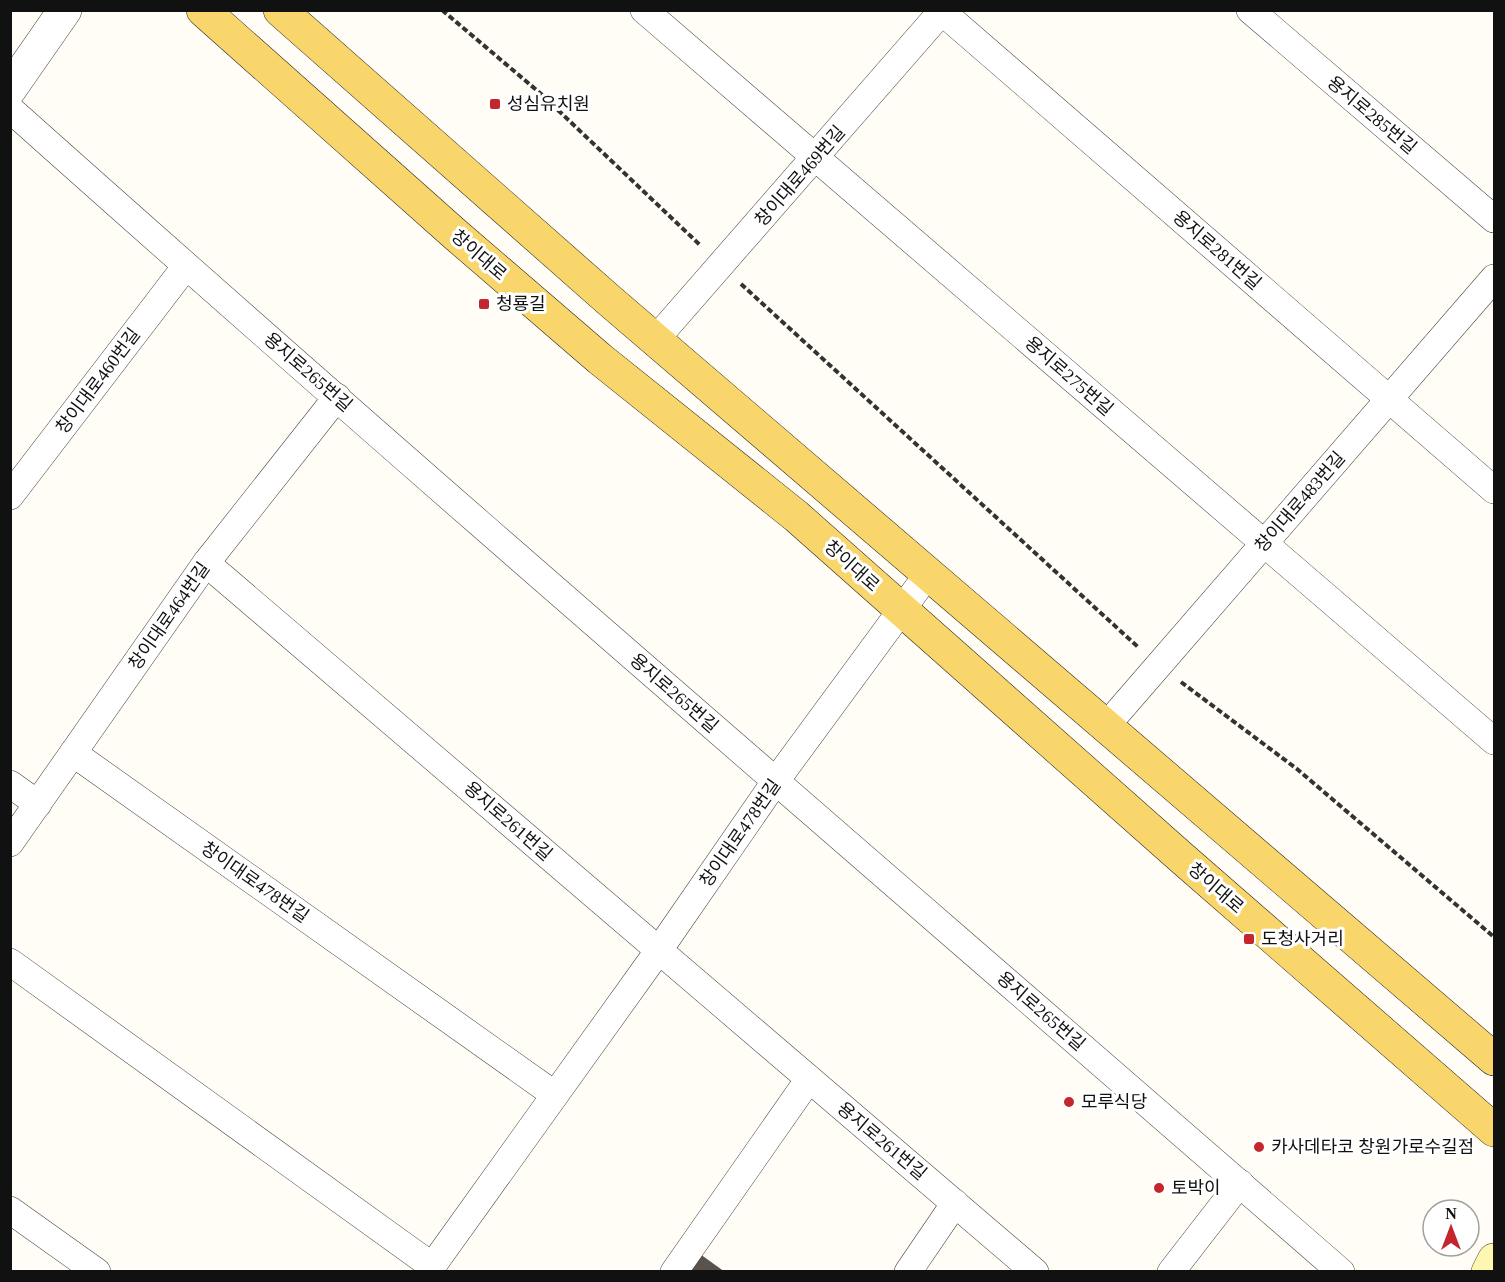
<svg xmlns="http://www.w3.org/2000/svg" width="1505" height="1282" viewBox="0 0 1505 1282" font-family="'Times New Roman','Noto Sans KR',serif">
  <style>
    .building { fill: #5a524d }
    .lines { fill: none; stroke-linecap: round; stroke-linejoin: round }
    .minor-casing { stroke: #444; stroke-width: 28 }
    .tertiary-casing { stroke: #444; stroke-width: 34 }
    .secondary-casing { stroke: #333; stroke-width: 34 }
    .primary-casing { stroke: #222; stroke-width: 34 }
    .path { stroke: #333; stroke-width: 4; stroke-dasharray: 6 3; stroke-linecap: butt }
    .minor { stroke: #fff; stroke-width: 27 }
    .tertiary { stroke: #fff; stroke-width: 33 }
    .secondary { stroke: #fff6b0; stroke-width: 33 }
    .primary { stroke: #f9d66b; stroke-width: 33 }
    .poi-dot { fill: #c4262e; stroke: #fff; stroke-width: 2 }
    .labels { text-anchor: middle; dominant-baseline: central; stroke-width: 6; stroke-linejoin: round; paint-order: stroke }
    .poi-label { font-size: 18px; fill: #111; stroke: #fff; text-anchor: start }
    .street-label { font-size: 18px; fill: #111; stroke: #fff }
  </style>
  <rect width="100%" height="100%" fill="#fffdf5"/>
  <!-- building -->
  <polygon class="building" points="700,1254 725,1272 688,1272"/>
  <g class="lines">
    <!-- minor casing -->
    <g class="minor-casing">
      <g id="minor">
        <polyline points="644,10 1494,741"/>
        <polyline points="940,10 1494,490"/>
        <polyline points="1250,10 1494,219"/>
        <path d="M 10,109 C 450,502 897,885 1341,1272"/>
        <polyline points="655,340 943,10"/>
        <polyline points="10,496 186,266"/>
        <polyline points="206,563 1035,1272"/>
        <polyline points="1106,726 1494,278"/>
        <polyline points="73,753 555,1095"/>
        <polyline points="10,784 38,804"/>
        <polyline points="10,843 206,563 337,397"/>
        <polyline points="10,962 432,1266"/>
        <polyline points="10,1210 97,1272"/>
        <polyline points="428,1272 659,950 775,782 928,574"/>
        <polyline points="674,1272 809,1079"/>
        <polyline points="908,1272 955,1203"/>
        <polyline points="1171,1272 1240,1183"/>
      </g>
    </g>
    <!-- tertiary casing -->
    <g class="tertiary-casing">
      <polyline id="tertiary" points="10,89 65,10"/>
    </g>
    <!-- secondary casing -->
    <g class="secondary-casing">
      <polyline id="secondary" points="1488,1272 1494,1260"/>
    </g>
    <!-- primary casing -->
    <g class="primary-casing">
      <g id="primary">
        <polyline points="203,10 456,235 600,359 796,516 1183,859 1494,1130"/>
        <polyline points="280,10 610,301 1494,1059"/>
      </g>
    </g>
    <!-- path -->
    <g class="path">
      <polyline points="442,10 540,93 700,245"/>
      <polyline points="741,284 1138,647"/>
      <polyline points="1181,682 1297,769 1494,937"/>
    </g>
    <!-- minor -->
    <use href="#minor" class="minor"/>
    <!-- tertiary -->
    <use href="#tertiary" class="tertiary"/>
    <!-- secondary -->
    <use href="#secondary" class="secondary"/>
    <!-- primary -->
    <use href="#primary" class="primary"/>
  </g>
  <!-- markers -->
  <g class="poi-dot">
    <rect x="489" y="98" width="12" height="12" rx="3"/>
    <rect x="478" y="298" width="12" height="12" rx="3"/>
    <rect x="1243" y="933" width="12" height="12" rx="3"/>
    <circle cx="1069" cy="1102" r="6"/>
    <circle cx="1259" cy="1147" r="6"/>
    <circle cx="1159" cy="1188" r="6"/>
  </g>
  <g class="labels">
    <!-- poi labels -->
    <g class="poi-label">
      <text x="507" y="104">성심유치원</text>
      <text x="496" y="304">청룡길</text>
      <text x="1261" y="939">도청사거리</text>
      <text x="1081" y="1102">모루식당</text>
      <text x="1271" y="1147">카사데타코 창원가로수길점</text>
      <text x="1171" y="1188">토박이</text>
    </g>
    <!-- street labels -->
    <g class="street-label">
      <text transform="translate(1372 115) rotate(40)">용지로285번길</text>
      <text transform="translate(800 176) rotate(-49)">창이대로469번길</text>
      <text transform="translate(1217 250) rotate(41)">용지로281번길</text>
      <text transform="translate(479 255) rotate(41)">창이대로</text>
      <text transform="translate(308 372) rotate(41)">용지로265번길</text>
      <text transform="translate(1069 376) rotate(41)">용지로275번길</text>
      <text transform="translate(98 381) rotate(-53)">창이대로460번길</text>
      <text transform="translate(1300 502) rotate(-49)">창이대로483번길</text>
      <text transform="translate(852 566) rotate(42)">창이대로</text>
      <text transform="translate(169 616) rotate(-55)">창이대로464번길</text>
      <text transform="translate(674 693) rotate(41)">용지로265번길</text>
      <text transform="translate(508 821) rotate(41)">용지로261번길</text>
      <text transform="translate(740 833) rotate(-55)">창이대로478번길</text>
      <text transform="translate(255 882) rotate(35)">창이대로478번길</text>
      <text transform="translate(1216 888) rotate(41)">창이대로</text>
      <text transform="translate(1041 1011) rotate(41)">용지로265번길</text>
      <text transform="translate(882 1141) rotate(40)">용지로261번길</text>
    </g>
  </g>
  <!-- border -->
  <rect width="1505" height="1282" fill="none" stroke="#111111" stroke-width="24"/>
  <!-- north arrow -->
  <g transform="translate(1451 1228)"><circle r="28" fill="#ffffff" stroke="#a0a0a0" stroke-width="1.5"/>
  <path d="M0-4.5L10 22L0 15L-10 22Z" fill="#c4262e"/>
  <text y="-9" font-size="16" font-weight="bold" text-anchor="middle" fill="#111111">N</text>
  </g>
</svg>
